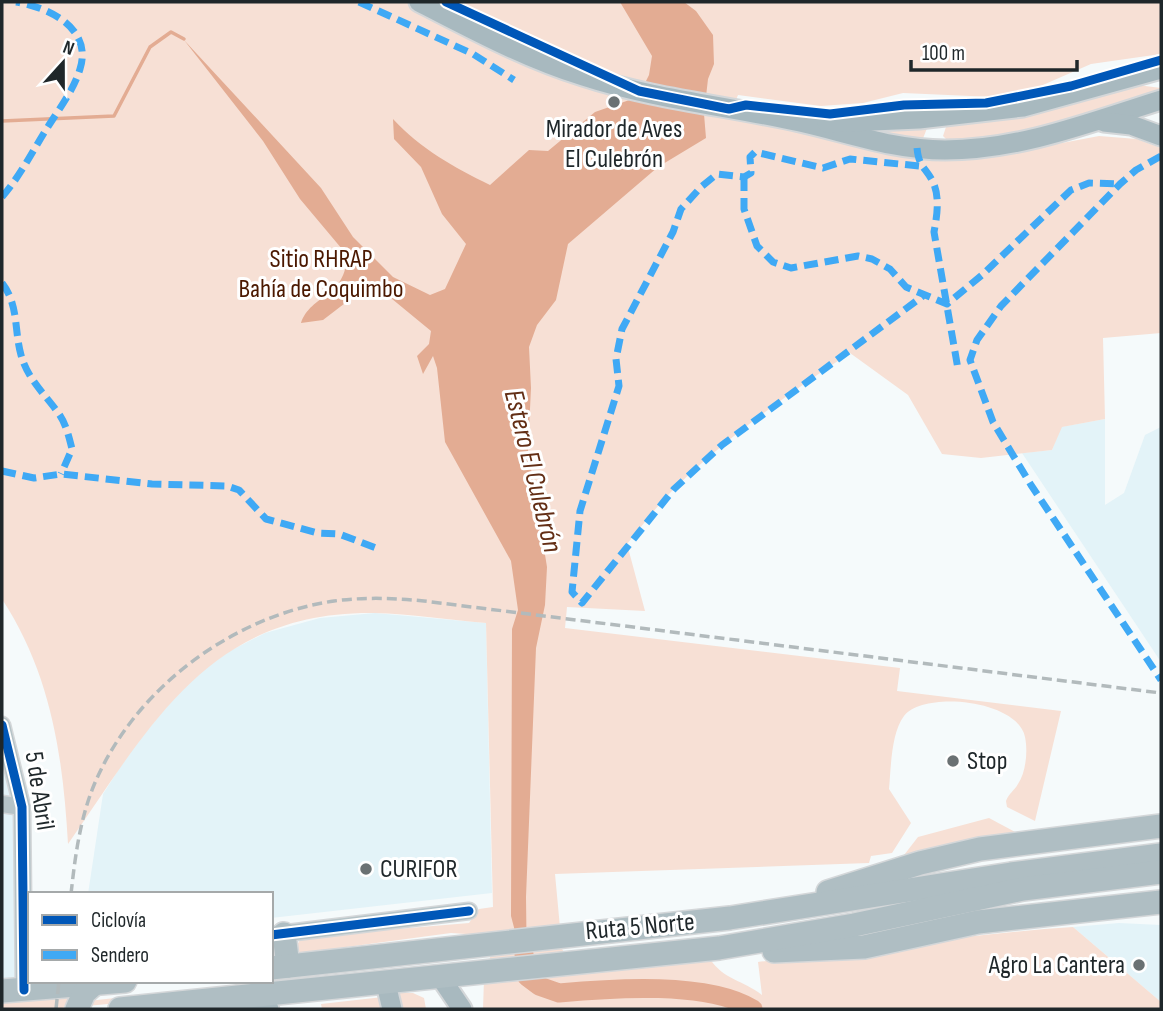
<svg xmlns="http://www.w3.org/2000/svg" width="1163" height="1011" viewBox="0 0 1163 1011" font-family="'Sofia Sans Condensed',sans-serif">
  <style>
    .built { fill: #e3f3f8 }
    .green { fill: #f7e0d5 }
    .water { fill: #e3ac93 }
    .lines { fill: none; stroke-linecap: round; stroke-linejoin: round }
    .stream { stroke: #e3ac93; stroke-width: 3.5 }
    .river { stroke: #e3ac93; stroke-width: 19 }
    .minor-casing { stroke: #d4d7d9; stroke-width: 19 }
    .major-casing { stroke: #d4d7d9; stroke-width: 23 }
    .highway-casing { stroke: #d4d7d9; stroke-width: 26 }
    .minor { stroke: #b5c3c7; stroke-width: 16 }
    .major { stroke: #a8b9bf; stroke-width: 19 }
    .highway { stroke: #afbec3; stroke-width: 23 }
    .rail { stroke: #b2babc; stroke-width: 3.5; stroke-dasharray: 10 5; stroke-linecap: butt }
    .quiet { stroke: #3fa9f5; stroke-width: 7; stroke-dasharray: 14 7; stroke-linecap: butt }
    .cycleway-casing { stroke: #fff; stroke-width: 13 }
    .cycleway { stroke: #0057b8; stroke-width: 9 }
    .poi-dot { fill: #6a7173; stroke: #fff; stroke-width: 2.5 }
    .labels { text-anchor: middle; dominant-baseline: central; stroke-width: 6; stroke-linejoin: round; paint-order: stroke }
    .poi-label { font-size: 26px; fill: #1f272a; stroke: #fff; text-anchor: start }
    .park-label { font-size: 26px; fill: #4b1800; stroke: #fff }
    .street-label { font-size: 26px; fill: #1f272a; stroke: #fff }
    .water-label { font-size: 28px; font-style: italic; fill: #632e15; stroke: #fff }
  </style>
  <rect width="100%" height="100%" fill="#f5fafb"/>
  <!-- built -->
  <g class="built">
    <polygon points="1105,419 1105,505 1124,493 1145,435 1161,427 1161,662 1022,453 1052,450 1061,427"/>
    <polygon points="375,613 486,623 492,893 271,918 271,894 88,894 103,794 131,750 182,688 222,655 265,633 320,618"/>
    <polygon points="2,750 15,820 18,981 2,981"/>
    <polygon points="1119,923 1161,925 1161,1002 1073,927"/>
  </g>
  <!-- green -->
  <g class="green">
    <path d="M 2,2 L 1161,2 L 1161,54 L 1091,64 L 1036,88 L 993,97 L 903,93 L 863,103 L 821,106 L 738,95 L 729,117 L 939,158 L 994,156 L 1099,136 L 1137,139 L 1161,148 L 1161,333 L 1103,338 L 1105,419 L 1062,427 L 1052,450 L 981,458 L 942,454 L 908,395 L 850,353 C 789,393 729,436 676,487 C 658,504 643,525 627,544 L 645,611 L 567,607 L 565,628 L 900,668 L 897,691 L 1061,711 L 1035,821 L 1007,807 L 1006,801 C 1009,793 1014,791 1018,784 C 1026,772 1028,751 1025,737 C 1018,700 924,690 904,716 C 891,733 891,768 889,789 L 911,823 L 892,853 L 871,856 L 869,863 L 555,874 L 562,949 L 578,973 L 710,959 C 724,980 743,980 762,995 L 758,962 C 863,951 967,934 1073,927 L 1161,1002 L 1161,1009 L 483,1009 L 484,979 L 496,936 L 451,933 L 339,948 L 322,955 L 301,953 L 295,948 L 302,937 L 469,923 L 479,909 L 493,907 L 486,623 C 449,620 411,614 374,613 C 209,611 151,725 68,844 C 63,756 51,674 2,599 Z"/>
    <polygon points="1130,84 1161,88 1161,95 1029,133 948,141 943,136 947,124"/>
    <polygon points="929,123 922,141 858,129"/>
    <polygon points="989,818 1017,833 901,859 918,837"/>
    <polygon points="314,976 316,984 87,1006 88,1001"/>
    <polygon points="395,993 413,993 424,998 426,1009 399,1009"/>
    <polygon points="69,997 63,1009 2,1009 2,1002"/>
    <polygon points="383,997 387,1009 322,1009 321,1004"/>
  </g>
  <!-- water -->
  <path class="water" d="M 620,2 L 684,2 L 696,11 L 713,35 L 714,64 L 708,79 L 704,114 L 706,138 L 658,167 L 568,244 L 556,300 L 537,325 L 529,347 L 531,388 L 528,450 L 547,567 L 545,605 L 536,648 L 526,897 L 527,977 L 511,916 L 512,629 L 518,610 L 511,561 L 445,442 L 437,368 L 433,356 L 423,374 L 417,356 L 429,344 L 431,331 L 386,294 L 353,297 L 323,320 L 301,323 C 311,294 346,298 347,255 L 300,199 L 263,141 L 184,40 L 321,188 L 353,237 L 393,277 L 430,295 L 445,289 L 466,244 L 442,214 L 421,167 L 394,139 L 393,119 C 421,149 453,167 490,185 L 529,150 L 548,151 L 595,112 L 638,97 L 649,75 L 652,56 Z"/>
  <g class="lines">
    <!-- stream -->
    <polyline class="stream" points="2,121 114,116 150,47 171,32 184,39"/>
    <!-- river -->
    <path class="river" d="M 524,954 L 527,977 L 539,986 L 559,993 C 612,988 708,981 753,1009"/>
    <!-- minor casing -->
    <g class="minor-casing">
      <g id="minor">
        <polyline points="2,725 22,807 24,990"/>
        <polyline points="2,804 22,807"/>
        <polyline points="271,935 469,911"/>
      </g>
    </g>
    <!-- major casing -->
    <g class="major-casing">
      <g id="major">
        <path d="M 419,2 C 472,29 525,58 583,76 C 653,99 728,106 800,122 C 849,133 894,150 945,150 C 1020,150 1091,122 1161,100"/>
        <polyline points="1104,122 1131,125 1161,136"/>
        <polyline points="827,123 919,119 1023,107 1161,69"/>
        <polyline points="441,978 462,1009"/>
        <polyline points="386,984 392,1009"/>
        <polyline points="229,1004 269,1009"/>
      </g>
    </g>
    <!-- highway casing -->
    <g class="highway-casing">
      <g id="highway">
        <polyline points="828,892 920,863 980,849 1161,826"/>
        <polyline points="284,934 288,966"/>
        <polyline points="774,951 864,947 978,922 1161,902"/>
        <polyline points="271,968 730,918 1011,874 1161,855"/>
        <polyline points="2,991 125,981"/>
        <polyline points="77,1009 84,993 94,984"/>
        <polyline points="120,1009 719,948 854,925 1023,889 1161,872"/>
      </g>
    </g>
    <!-- minor -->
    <use href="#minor" class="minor"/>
    <!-- major -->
    <use href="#major" class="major"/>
    <!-- highway -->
    <use href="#highway" class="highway"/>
    <!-- rail -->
    <g class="rail">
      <path d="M 71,894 C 75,857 80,819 94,785 C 134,689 232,616 334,601 C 364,597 394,598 424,601 L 1161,693"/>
      <polyline points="56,1009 59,981"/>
    </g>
    <!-- quiet -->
    <g class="quiet">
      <polyline points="359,2 473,54 514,80"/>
      <path d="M 917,148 C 919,168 925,166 933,182 C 940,197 937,216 934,232 L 958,369"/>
      <polyline points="1161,156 1136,170 1120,184 1001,306 977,340 970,360 993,422 1031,485 1161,680"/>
      <polyline points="919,166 850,159 823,168 755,152 750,157 751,173 744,177 717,174 701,187 681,209 673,232 622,329 616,359 619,386 580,511 572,592 582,603 674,489 722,445 923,296"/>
      <polyline points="744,177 744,209 757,246 773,262 791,268 858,256 872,259 890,269 906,287 947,304 982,275 1071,190 1089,183 1120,184"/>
      <path d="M 2,197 C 21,175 33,150 49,125 C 60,108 74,89 80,69 C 93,28 48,7 16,2"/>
      <path d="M 2,283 C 19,305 14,330 21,355 C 28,380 45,394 59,414 C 66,424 69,437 72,449 L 61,474"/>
      <polyline points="2,471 34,478 61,474 152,484 227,486 239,490 266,519 318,533 339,534 376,548"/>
    </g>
    <!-- cycleway casing -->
    <g class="cycleway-casing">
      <g id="cycleway">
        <polyline points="446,2 639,91 729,109 746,105 830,114 904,105 986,103 1071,86 1161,60"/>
        <polyline points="2,725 22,807 24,990"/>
        <polyline points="271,935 469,911"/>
      </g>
    </g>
    <!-- cycleway -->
    <use href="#cycleway" class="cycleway"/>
  </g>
  <!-- markers -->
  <g class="poi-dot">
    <circle cx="614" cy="102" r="7"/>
    <circle cx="953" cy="761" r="7"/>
    <circle cx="366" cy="869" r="7"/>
    <circle cx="1139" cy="965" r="7"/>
  </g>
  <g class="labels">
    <!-- poi labels -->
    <g class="poi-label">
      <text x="614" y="129" text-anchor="middle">Mirador de Aves<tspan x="614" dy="30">El Culebrón</tspan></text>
      <text x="967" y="761">Stop</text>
      <text x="380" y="869">CURIFOR</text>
      <text x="1125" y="965" text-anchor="end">Agro La Cantera</text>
    </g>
    <!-- park labels -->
    <g class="park-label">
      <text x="321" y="259">Sitio RHRAP<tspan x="321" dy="30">Bahía de Coquimbo</tspan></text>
    </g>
    <!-- street labels -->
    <g class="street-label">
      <text transform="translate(39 791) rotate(81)">5 de Abril</text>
      <text transform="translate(640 927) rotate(-5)">Ruta 5 Norte</text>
    </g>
    <!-- water labels -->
    <g class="water-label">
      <text transform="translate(533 471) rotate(76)">Estero El Culebrón</text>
    </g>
  </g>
  <!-- border -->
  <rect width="1163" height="1011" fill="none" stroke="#1f272a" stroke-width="7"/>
  <!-- legend -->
  <rect x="28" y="892" width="245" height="91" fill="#ffffff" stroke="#a5a9aa" stroke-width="2"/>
  <rect x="42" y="915" width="35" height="10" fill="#0057b8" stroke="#a5a9aa" stroke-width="2"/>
  <text x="91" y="927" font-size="21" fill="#1f272a">Ciclovía</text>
  <rect x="42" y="950" width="35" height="10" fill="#3fa9f5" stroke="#a5a9aa" stroke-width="2"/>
  <text x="91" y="962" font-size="21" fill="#1f272a">Sendero</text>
  <!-- north arrow -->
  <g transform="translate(63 63) rotate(21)" stroke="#ffffff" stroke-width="5" paint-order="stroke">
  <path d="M0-5L12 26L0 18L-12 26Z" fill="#1f272a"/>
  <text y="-10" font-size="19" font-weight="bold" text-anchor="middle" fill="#1f272a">N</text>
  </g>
  <!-- scale -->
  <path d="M911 60v10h166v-10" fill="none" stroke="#1f272a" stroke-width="3.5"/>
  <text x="922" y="60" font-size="21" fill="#1f272a" stroke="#ffffff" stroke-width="5" paint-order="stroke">100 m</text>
</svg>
